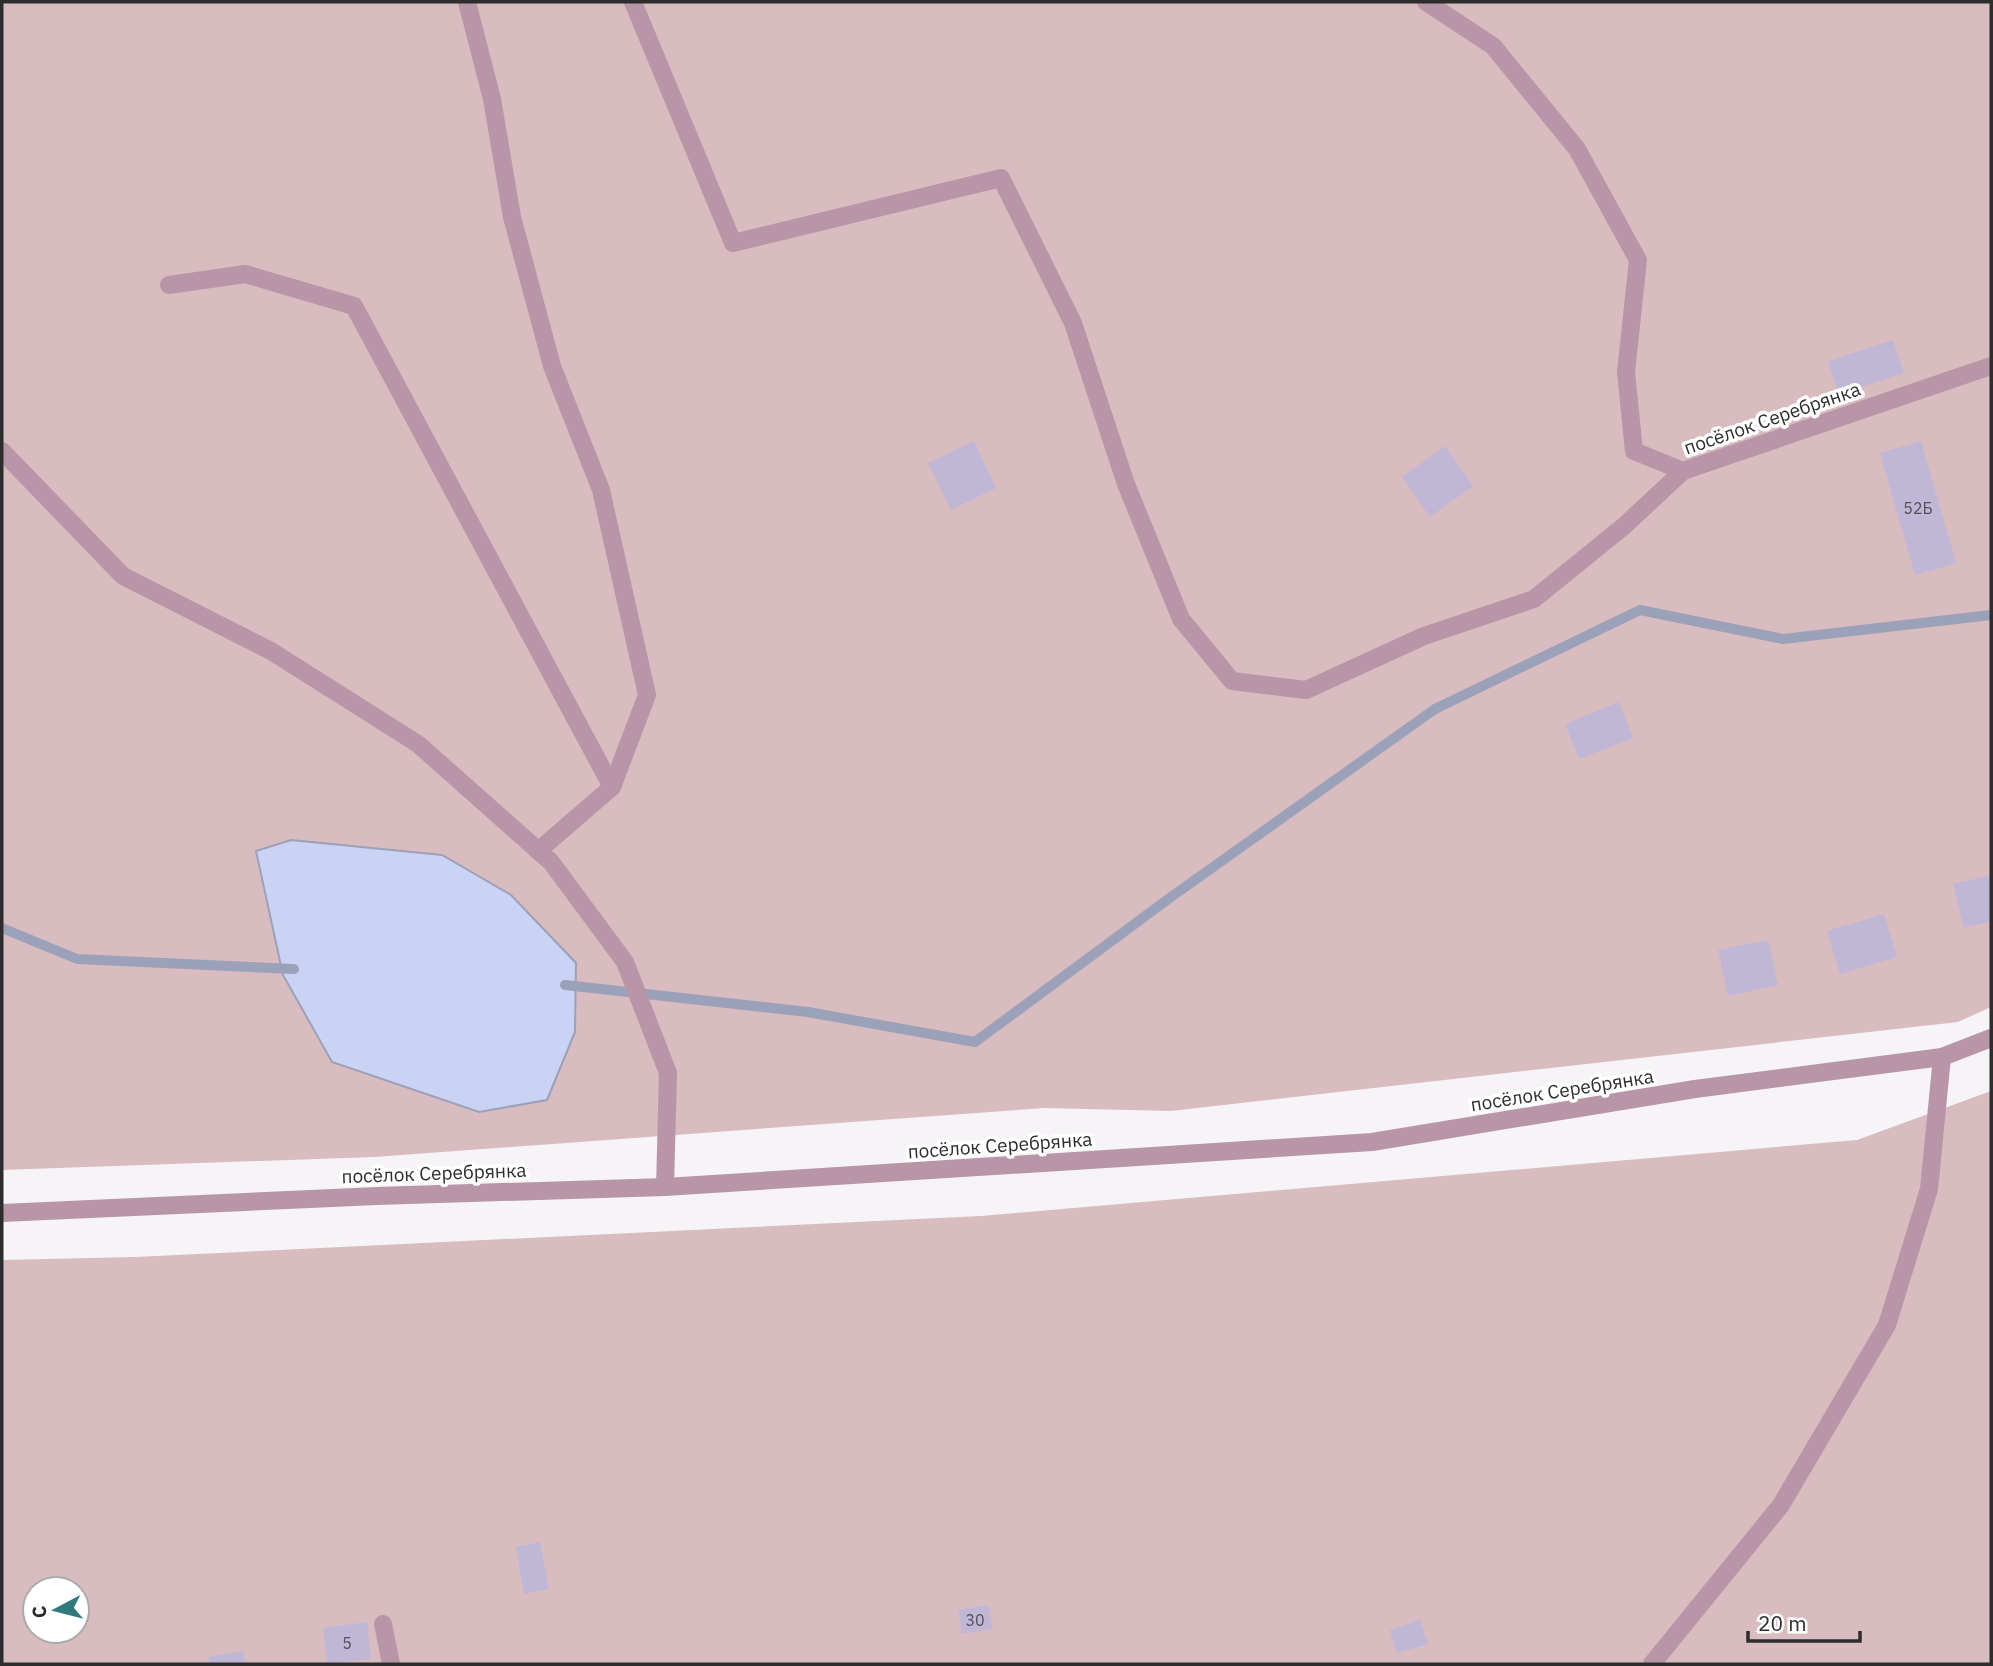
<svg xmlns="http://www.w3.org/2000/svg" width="1993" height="1666" viewBox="0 0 1993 1666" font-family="'IBM Plex Sans',sans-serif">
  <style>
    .green { fill: #d8bcbf; fill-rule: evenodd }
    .water { fill: #cad3f3; stroke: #9ba1b8; stroke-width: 2 }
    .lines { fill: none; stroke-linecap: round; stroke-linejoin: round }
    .stream { stroke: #9ba1b8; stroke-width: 10 }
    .building { fill: #c0b7d7 }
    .lane { stroke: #b896a7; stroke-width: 18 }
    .labels { text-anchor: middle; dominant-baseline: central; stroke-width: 7; stroke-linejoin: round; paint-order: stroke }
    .number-label { font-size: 16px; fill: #525058 }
    .street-label { font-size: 19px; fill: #2e2d2e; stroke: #fff }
  </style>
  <rect width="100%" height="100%" fill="#f7f4f7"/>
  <!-- green -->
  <g class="green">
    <polygon points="2,2 1991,2 1991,1007 1958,1022 1171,1111 1044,1108 374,1157 2,1170"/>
    <path d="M 1991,1091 L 1991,1664 L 2,1664 L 2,1260 L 135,1257 L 981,1216 L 1857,1140 ZM 35,1589 L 77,1589 L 77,1631 L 35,1631 Z"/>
  </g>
  <!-- water -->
  <polygon class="water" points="291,840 442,855 511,895 576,963 575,1032 547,1100 479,1112 332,1062 283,975 256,851"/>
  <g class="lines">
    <!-- stream -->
    <g class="stream">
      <polyline points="2,928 77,959 294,969"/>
      <polyline points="565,985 808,1012 975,1042 1171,897 1435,709 1640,610 1783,639 1991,615"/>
    </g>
  </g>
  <!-- building -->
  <g class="building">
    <polygon points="1893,340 1904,373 1839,394 1828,361"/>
    <polygon points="974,441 996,488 951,510 928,463"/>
    <polygon points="1921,441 1956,563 1915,575 1880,453"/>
    <polygon points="1445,446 1473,486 1430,517 1402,477"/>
    <polygon points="1619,702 1633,738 1579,759 1565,724"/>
    <polygon points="1991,875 1991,921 1964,928 1953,884"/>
    <polygon points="1884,914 1897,957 1840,974 1827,931"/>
    <polygon points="1768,940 1778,985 1728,996 1718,950"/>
    <polygon points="540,1542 549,1589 524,1594 516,1547"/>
    <polygon points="988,1605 993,1629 962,1634 958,1610"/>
    <polygon points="1420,1620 1428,1644 1397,1653 1390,1630"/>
    <polygon points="367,1622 371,1659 327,1664 323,1628"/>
    <polygon points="243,1651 245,1664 210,1664 208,1657"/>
  </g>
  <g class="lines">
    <!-- lane -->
    <g class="lane">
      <polyline points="467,2 492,99 512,217 552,366 601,490 647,695 612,787 538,851"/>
      <polyline points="633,2 733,243 1001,178 1073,323 1126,484 1181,619 1232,681 1306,690 1424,636 1534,599 1624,526 1683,471"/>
      <polyline points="1426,2 1493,46 1577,149 1638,260 1626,372 1634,451 1683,471 1991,366"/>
      <polyline points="169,285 245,274 354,306 612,787"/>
      <polyline points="2,451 123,576 271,651 418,744 551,862 625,962 668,1073 665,1187"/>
      <polyline points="2,1213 377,1196 665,1187 1372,1142 1695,1089 1942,1057 1991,1038"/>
      <polyline points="383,1624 391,1664"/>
      <polyline points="1652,1664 1781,1505 1887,1325 1929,1189 1942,1057"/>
    </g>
  </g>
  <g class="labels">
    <!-- number labels -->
    <g class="number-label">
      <text x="1918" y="508">52Б</text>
      <text x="975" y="1620">30</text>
      <text x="347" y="1643">5</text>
    </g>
    <!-- street labels -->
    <g class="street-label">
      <text transform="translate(1772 418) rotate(-19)">посёлок Серебрянка</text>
      <text transform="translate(1562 1090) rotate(-9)">посёлок Серебрянка</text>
      <text transform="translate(1000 1145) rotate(-4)">посёлок Серебрянка</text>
      <text transform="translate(434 1173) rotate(-2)">посёлок Серебрянка</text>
    </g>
  </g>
  <!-- border -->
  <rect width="1993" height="1666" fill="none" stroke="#2e2d2e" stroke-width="7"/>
  <!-- north arrow -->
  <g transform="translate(56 1610) rotate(263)"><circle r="33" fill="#ffffff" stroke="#ababab" stroke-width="2"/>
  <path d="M0-5L12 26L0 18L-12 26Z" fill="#307a7e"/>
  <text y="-10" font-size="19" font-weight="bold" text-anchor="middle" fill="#2e2d2e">С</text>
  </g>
  <!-- scale -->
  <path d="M1748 1631v10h112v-10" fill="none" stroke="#2e2d2e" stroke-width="3.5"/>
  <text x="1758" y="1631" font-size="21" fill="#2e2d2e" stroke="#ffffff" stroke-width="5" paint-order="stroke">20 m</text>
</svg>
